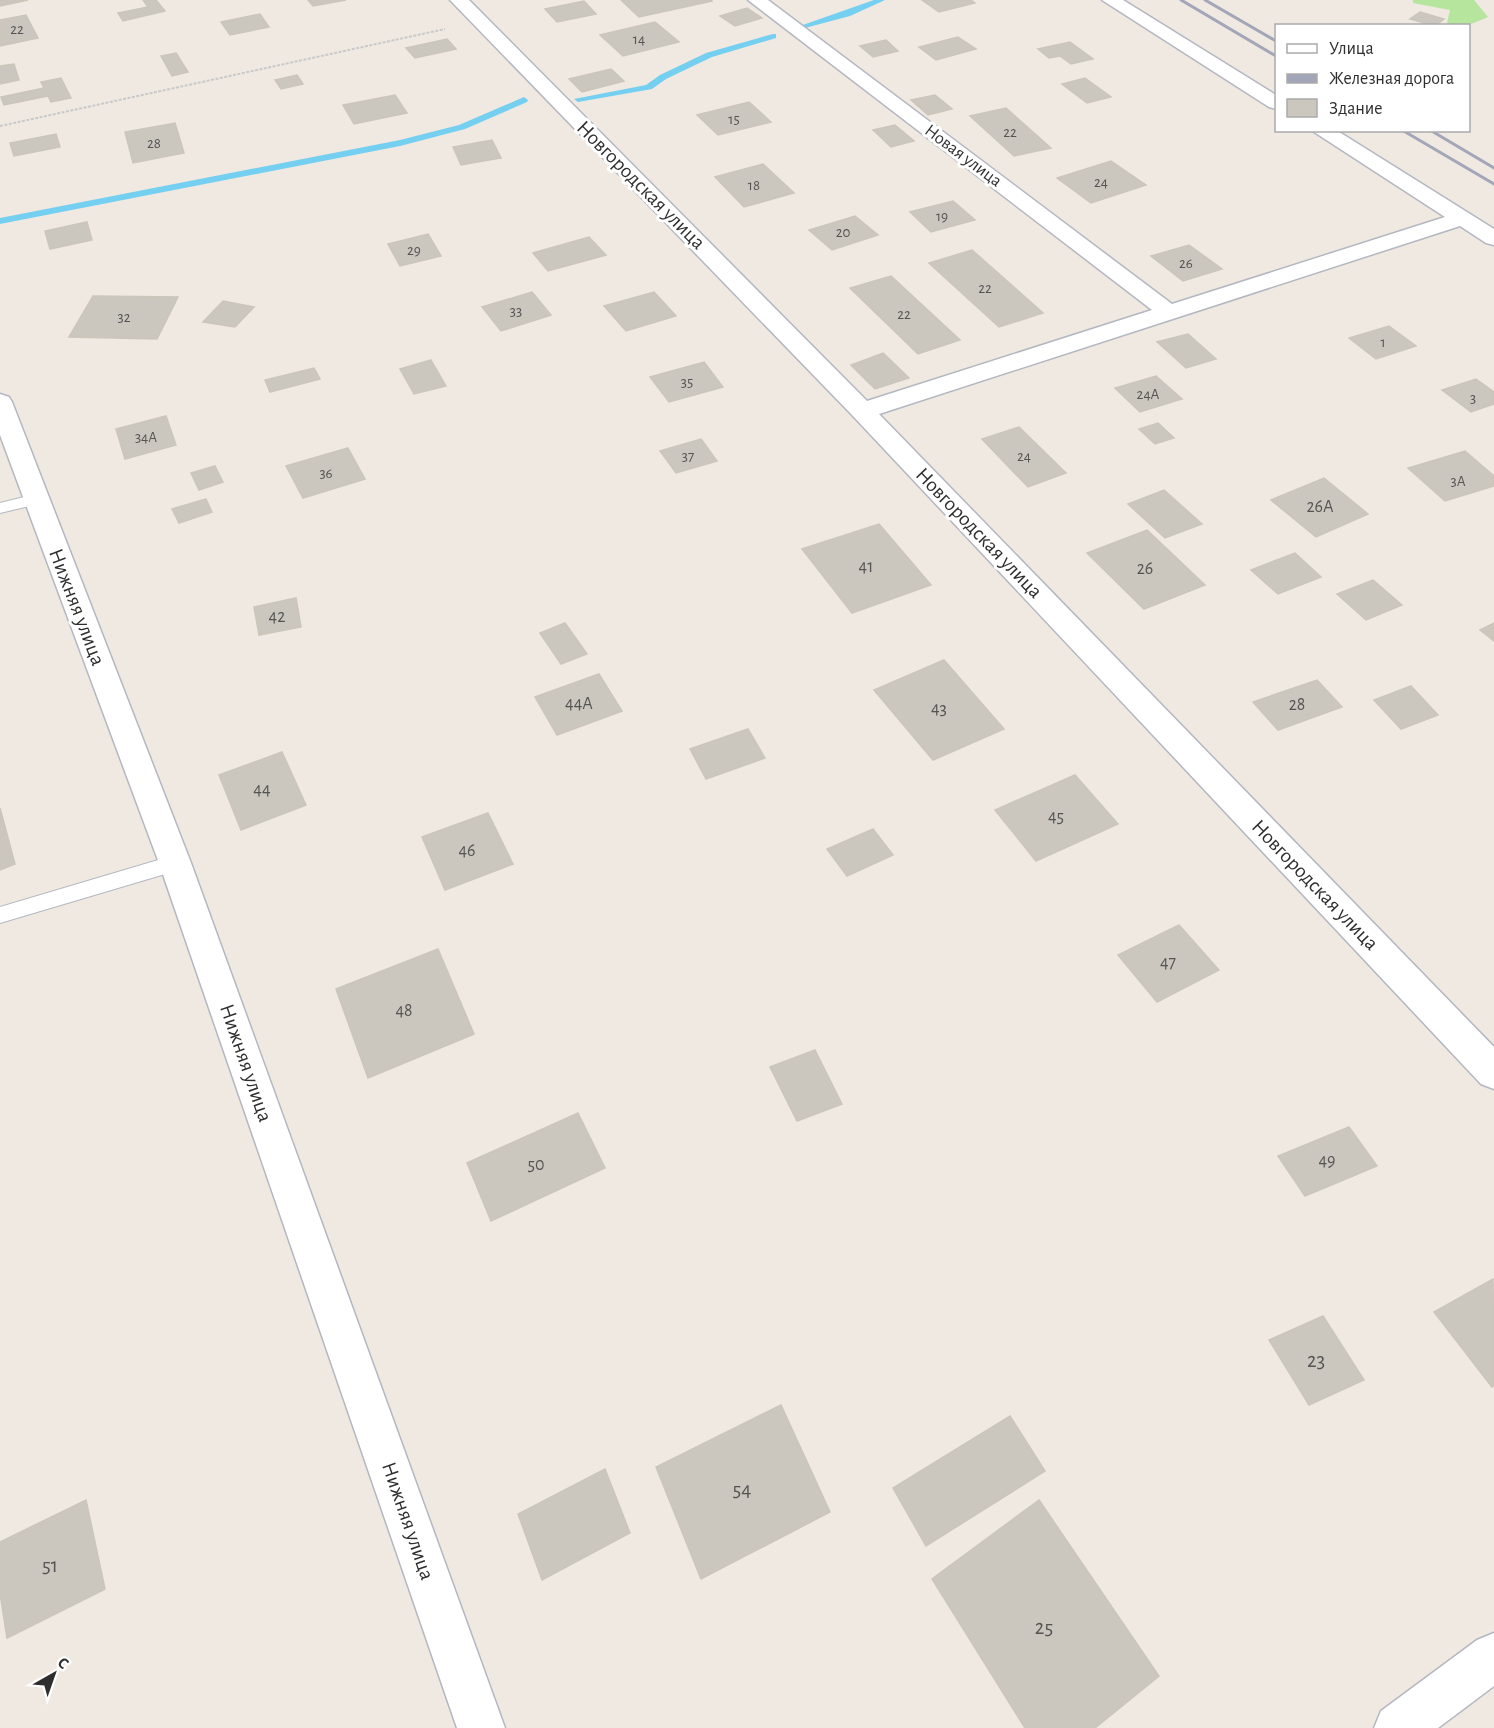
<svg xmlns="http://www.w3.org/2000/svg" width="1494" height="1728" viewBox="0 0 1494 1728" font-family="'Alegreya Sans',sans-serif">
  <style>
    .green { fill: #b6e59e }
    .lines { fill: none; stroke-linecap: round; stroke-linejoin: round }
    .stream { fill: #75cff0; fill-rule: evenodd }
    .building { fill: #cbc7bf; stroke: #cbc5ba; stroke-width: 1.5 }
    .service-casing { stroke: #b4b7c1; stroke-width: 2 }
    .minor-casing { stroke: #b4b7c1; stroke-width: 3 }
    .path { stroke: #c9c9c9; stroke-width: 2; stroke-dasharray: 3 1.5; stroke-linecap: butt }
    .service { fill: #fff; fill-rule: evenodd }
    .minor { fill: #fff; fill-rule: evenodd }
    .rail { stroke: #a3a6b8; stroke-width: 3 }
    .labels { text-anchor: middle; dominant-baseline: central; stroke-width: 6; stroke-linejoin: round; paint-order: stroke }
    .far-number-label { font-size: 15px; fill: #555452 }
    .far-street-label { font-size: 18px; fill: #2e2e2e; stroke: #fff }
    .number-label { font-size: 18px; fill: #555452 }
    .street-label { font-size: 21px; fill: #2e2e2e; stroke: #fff }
    .near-number-label { font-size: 21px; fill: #555452 }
  </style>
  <rect width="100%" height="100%" fill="#efe9e1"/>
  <!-- green -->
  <path class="green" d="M 1413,0 L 1474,0 L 1488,17 C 1475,22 1460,31 1447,23 L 1450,10 L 1413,3 Z"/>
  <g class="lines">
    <!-- stream -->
    <g class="stream">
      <polygon points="874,0 885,0 850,16 801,29 797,27"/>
      <polygon points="773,34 776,34 776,38 712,57 666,79 652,89 578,102 574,99 646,85 660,75 706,53"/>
      <polygon points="524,97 528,100 527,102 465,129 400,146 0,224 0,218 400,140 459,125"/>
    </g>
  </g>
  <!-- building -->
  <g class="building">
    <polygon points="0,0 28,0 0,6"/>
    <polygon points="143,0 156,0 165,11 123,21 118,13 148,7"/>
    <polygon points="308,0 346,0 313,6"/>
    <polygon points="621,0 711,0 712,1 639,17"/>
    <polygon points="922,0 971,0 975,3 939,12"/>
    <polygon points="584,1 596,14 557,22 545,9"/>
    <polygon points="747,8 762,18 735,26 720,16"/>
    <polygon points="1420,12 1444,19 1435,26 1410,19"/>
    <polygon points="260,14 269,27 230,35 221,22"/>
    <polygon points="26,15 38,38 0,46 0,20"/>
    <polygon points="655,22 679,42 623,56 600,35"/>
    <polygon points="958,37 976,49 936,60 919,47"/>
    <polygon points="447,39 456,49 415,58 406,48"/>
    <polygon points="886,40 898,51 873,57 860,46"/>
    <polygon points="1070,42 1093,59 1071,64 1060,56 1049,58 1038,49"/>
    <polygon points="176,53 188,72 172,76 161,56"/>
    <polygon points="14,64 19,80 0,84 0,66"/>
    <polygon points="611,69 624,81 582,92 569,79"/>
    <polygon points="297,75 303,84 281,89 275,80"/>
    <polygon points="61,78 71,98 51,102 48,96 4,105 1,97 44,88 41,82"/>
    <polygon points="1085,78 1111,97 1087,103 1062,84"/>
    <polygon points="395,95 407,113 354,124 343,105"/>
    <polygon points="935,95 952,109 928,115 911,100"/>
    <polygon points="749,102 771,122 718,135 697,115"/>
    <polygon points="1006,108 1051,148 1014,156 970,116"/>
    <polygon points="175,123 184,153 133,163 125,132"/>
    <polygon points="895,125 914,141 891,147 873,130"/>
    <polygon points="56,134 60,147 14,156 10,143"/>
    <polygon points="492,140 501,158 461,165 453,147"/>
    <polygon points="1111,161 1146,185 1091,203 1057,178"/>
    <polygon points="763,164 794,193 744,207 715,177"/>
    <polygon points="953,201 975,220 931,232 910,212"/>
    <polygon points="855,216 878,235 832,250 809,230"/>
    <polygon points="87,222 92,240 50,249 45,231"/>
    <polygon points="428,234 441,256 400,266 388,244"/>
    <polygon points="589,237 606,255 548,271 533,253"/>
    <polygon points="1189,245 1222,269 1183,281 1151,256"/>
    <polygon points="972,250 1043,313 999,327 929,263"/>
    <polygon points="891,276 960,340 918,354 850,288"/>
    <polygon points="532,292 551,315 501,331 482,307"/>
    <polygon points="654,292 676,316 626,331 604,306"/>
    <polygon points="93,296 178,297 157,339 69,337"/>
    <polygon points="223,301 254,307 235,327 203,322"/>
    <polygon points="1389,326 1416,346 1376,359 1349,338"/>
    <polygon points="1188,334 1216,359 1186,368 1157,342"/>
    <polygon points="883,353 909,378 875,389 851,365"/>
    <polygon points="431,360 446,386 414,394 400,369"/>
    <polygon points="704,362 723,387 669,402 650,377"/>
    <polygon points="314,368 320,379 270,392 265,380"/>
    <polygon points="1156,376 1182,399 1140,412 1115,388"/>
    <polygon points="1476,379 1494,392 1494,404 1471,412 1442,390"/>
    <polygon points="166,416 176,445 125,459 116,429"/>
    <polygon points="1158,423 1174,438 1155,444 1139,429"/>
    <polygon points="1019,427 1066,473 1028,487 982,439"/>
    <polygon points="701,439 717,461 676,473 660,451"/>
    <polygon points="348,448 365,479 303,498 286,466"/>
    <polygon points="1465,451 1494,476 1494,486 1445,501 1408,468"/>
    <polygon points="215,466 223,482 199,490 191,473"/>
    <polygon points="1324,478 1368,514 1316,537 1271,500"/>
    <polygon points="1164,490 1202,524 1165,538 1128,504"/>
    <polygon points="206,499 212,512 179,523 172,509"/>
    <polygon points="879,524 931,585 852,613 802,549"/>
    <polygon points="1147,530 1205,585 1144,609 1087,553"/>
    <polygon points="1295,553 1321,577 1278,594 1251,570"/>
    <polygon points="1373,580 1402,605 1366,620 1337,594"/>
    <polygon points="296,598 301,627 259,635 254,607"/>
    <polygon points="565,623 587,654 561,664 540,633"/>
    <polygon points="1494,623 1494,641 1480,630"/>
    <polygon points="944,660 1004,729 933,760 874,690"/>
    <polygon points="599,674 622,711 557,735 535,697"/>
    <polygon points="1317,680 1342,707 1278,730 1253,702"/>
    <polygon points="1411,686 1438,715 1401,729 1374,700"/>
    <polygon points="748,729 765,758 706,779 690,749"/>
    <polygon points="282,752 306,805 241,830 219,775"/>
    <polygon points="1075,775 1118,824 1036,861 995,810"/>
    <polygon points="0,808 15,864 0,870"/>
    <polygon points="488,813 513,864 445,890 422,837"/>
    <polygon points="873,829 893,855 847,876 827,849"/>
    <polygon points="1179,925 1219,970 1157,1002 1118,955"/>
    <polygon points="438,949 474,1034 368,1078 336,989"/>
    <polygon points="815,1050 842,1104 797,1121 770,1067"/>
    <polygon points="578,1113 605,1168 491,1221 467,1163"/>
    <polygon points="1349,1127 1377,1166 1305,1196 1278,1156"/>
    <polygon points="1493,1279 1494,1386 1492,1387 1434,1312"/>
    <polygon points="1323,1316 1364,1380 1309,1405 1269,1340"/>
    <polygon points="781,1405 830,1512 701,1579 656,1467"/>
    <polygon points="1010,1416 1045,1471 926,1546 893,1488"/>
    <polygon points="605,1469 630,1533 542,1580 518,1514"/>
    <polygon points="86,1500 105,1589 7,1638 0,1593 0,1542"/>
    <polygon points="1039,1500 1159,1676 1095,1728 1025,1728 932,1579"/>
  </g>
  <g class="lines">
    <!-- service casing -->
    <g class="service-casing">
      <g id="service">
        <polygon points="36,494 44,499 42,503 0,513 0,503"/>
        <polygon points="175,855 182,857 185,863 182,869 0,923 0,907"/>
      </g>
    </g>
    <!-- minor casing -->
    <g class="minor-casing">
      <g id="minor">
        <polygon points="450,0 469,0 867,401 1152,310 748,0 768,0 1172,304 1445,217 1311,130 1336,130 1494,229 1494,245 1486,243 1460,226 879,414 1494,1047 1494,1089 1481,1084 853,416"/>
        <polygon points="1102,0 1123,0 1276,95 1276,109 1269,107"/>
        <polygon points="0,394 9,397 12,402 191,863 505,1728 457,1728 159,863 0,435"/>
        <polygon points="1494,1633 1494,1686 1438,1728 1374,1728 1381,1711 1477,1640"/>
      </g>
    </g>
    <!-- path -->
    <polyline class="path" points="0,126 445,29"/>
    <!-- service -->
    <use href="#service" class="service"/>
    <!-- minor -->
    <use href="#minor" class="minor"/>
    <!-- rail -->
    <g class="rail">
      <polyline points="1181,0 1276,56"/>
      <polyline points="1205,0 1276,41"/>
      <polyline points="1402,130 1494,184"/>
      <polyline points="1430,130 1494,168"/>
    </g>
  </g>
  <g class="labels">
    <!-- far-number labels -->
    <g class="far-number-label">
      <text x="17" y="29">22</text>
      <text x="639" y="39">14</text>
      <text x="734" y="119">15</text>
      <text x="1010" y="132">22</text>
      <text x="154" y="143">28</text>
      <text x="1101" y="182">24</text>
      <text x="754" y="185">18</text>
      <text x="942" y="216">19</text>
      <text x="843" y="232">20</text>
      <text x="414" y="250">29</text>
      <text x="1186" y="263">26</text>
      <text x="985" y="288">22</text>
      <text x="516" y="311">33</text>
      <text x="904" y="314">22</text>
      <text x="124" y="317">32</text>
      <text x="1383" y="342">1</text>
      <text x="687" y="382">35</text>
      <text x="1148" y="394">24А</text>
      <text x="1473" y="398">3</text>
      <text x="146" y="437">34А</text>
      <text x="688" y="456">37</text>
      <text x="1024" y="456">24</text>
      <text x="326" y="473">36</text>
      <text x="1458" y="481">3А</text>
    </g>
    <!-- far-street labels -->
    <g class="far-street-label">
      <text transform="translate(963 156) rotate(37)">Новая улица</text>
    </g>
    <!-- number labels -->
    <g class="number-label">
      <text x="1320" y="507">26А</text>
      <text x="866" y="567">41</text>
      <text x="1145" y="569">26</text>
      <text x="277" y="617">42</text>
      <text x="579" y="704">44А</text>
      <text x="1297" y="705">28</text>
      <text x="939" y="709">43</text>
      <text x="262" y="790">44</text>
      <text x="1056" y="817">45</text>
      <text x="467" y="851">46</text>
      <text x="1168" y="963">47</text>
      <text x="404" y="1011">48</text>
      <text x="1327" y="1161">49</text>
      <text x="536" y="1165">50</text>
    </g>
    <!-- street labels -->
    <g class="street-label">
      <text transform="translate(641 185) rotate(45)">Новгородская улица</text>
      <text transform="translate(979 533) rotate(46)">Новгородская улица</text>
      <text transform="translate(77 607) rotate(69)">Нижняя улица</text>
      <text transform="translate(1315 885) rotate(46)">Новгородская улица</text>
      <text transform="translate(246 1063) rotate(71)">Нижняя улица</text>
      <text transform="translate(408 1521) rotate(71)">Нижняя улица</text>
    </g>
    <!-- near-number labels -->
    <g class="near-number-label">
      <text x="1316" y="1360">23</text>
      <text x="742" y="1489">54</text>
      <text x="50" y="1565">51</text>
      <text x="1044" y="1627">25</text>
    </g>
  </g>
  <!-- legend -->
  <rect x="1275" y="24" width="195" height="108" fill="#ffffff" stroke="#ababab" stroke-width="1.5"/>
  <rect x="1287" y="44" width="30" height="9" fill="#ffffff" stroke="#ababab" stroke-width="1.5"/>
  <text x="1329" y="54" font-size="18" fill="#2e2e2e">Улица</text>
  <rect x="1287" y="74" width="30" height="9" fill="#a3a6b8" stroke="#ababab" stroke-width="1.5"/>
  <text x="1329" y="84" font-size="18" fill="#2e2e2e">Железная дорога</text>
  <rect x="1287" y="99" width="30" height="18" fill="#cbc7bf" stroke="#ababab" stroke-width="1.5"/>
  <text x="1329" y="114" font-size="18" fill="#2e2e2e">Здание</text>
  <!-- north arrow -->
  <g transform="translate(54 1674) rotate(40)" stroke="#ffffff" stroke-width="4.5" paint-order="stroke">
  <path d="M0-4.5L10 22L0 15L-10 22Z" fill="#2e2e2e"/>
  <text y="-9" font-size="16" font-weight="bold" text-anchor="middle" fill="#2e2e2e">С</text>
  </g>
</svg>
